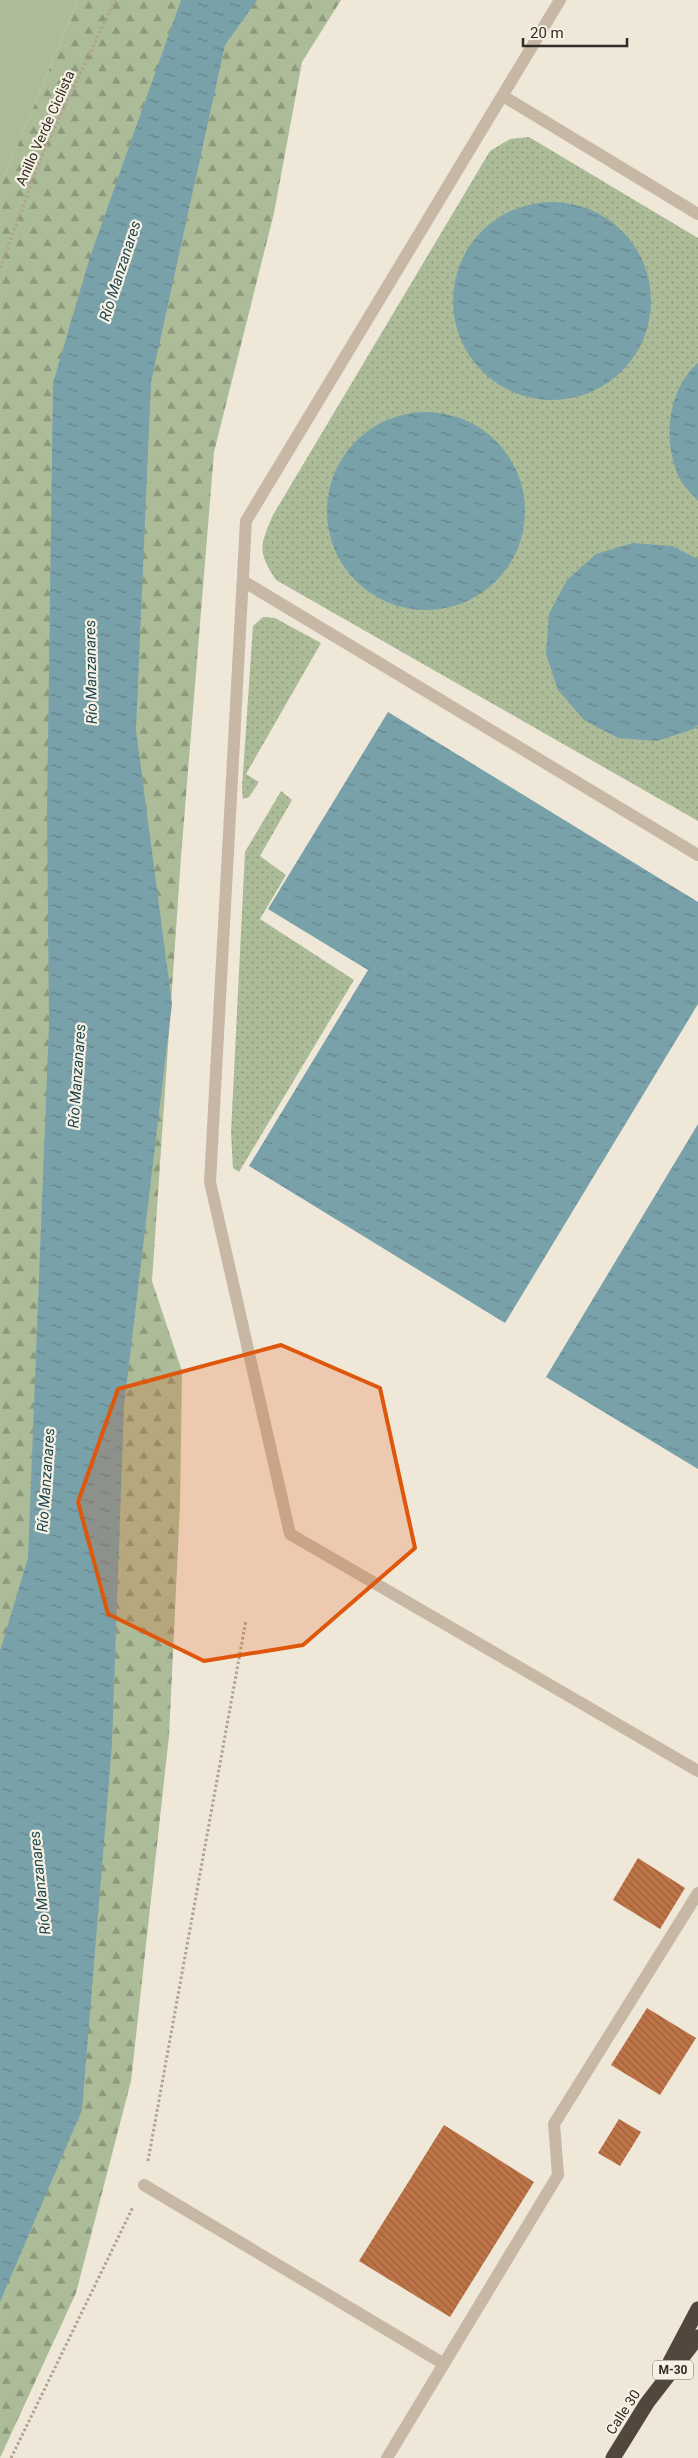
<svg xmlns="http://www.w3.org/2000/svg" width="698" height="2458" viewBox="0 0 698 2458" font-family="Roboto,sans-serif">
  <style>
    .grass { fill: url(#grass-dots) }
    .forest { fill: url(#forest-firs) }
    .pitch { fill: #acbc99 }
    .water { fill: url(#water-ripples) }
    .building { fill: url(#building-back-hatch) }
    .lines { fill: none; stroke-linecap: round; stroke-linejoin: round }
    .path { stroke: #b1a38f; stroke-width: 3; stroke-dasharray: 2.5 2.5; stroke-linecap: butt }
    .service { stroke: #c6b8a5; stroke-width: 12 }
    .motorway { stroke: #52473d; stroke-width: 15 }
    .marked { fill: #df570d; fill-opacity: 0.2; stroke: #df570d; stroke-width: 4; stroke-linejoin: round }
    .labels { text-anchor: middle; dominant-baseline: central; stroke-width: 4.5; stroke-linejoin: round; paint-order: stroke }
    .shield { fill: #f7f1e3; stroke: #6d665f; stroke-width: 1 }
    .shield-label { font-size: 12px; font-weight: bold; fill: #322b26 }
    .street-label { font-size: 14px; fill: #322b26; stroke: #f7f1e3 }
    .water-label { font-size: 15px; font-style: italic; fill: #1e4650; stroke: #f7f1e3 }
  </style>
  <defs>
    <pattern id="grass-dots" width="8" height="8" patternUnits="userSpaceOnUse" patternTransform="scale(1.25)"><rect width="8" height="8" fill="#acbc99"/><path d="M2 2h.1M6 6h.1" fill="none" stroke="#8d997d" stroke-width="1.8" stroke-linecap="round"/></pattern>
    <pattern id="forest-firs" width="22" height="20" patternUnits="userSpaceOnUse" patternTransform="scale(1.25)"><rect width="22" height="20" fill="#acbc99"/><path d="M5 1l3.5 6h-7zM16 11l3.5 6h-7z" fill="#8d997d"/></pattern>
    <pattern id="water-ripples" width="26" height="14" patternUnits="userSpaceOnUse" patternTransform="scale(1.25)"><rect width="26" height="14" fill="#79a1aa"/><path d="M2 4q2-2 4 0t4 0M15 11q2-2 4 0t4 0" fill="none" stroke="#64838a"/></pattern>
    <pattern id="building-back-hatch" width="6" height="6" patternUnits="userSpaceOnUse" patternTransform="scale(1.25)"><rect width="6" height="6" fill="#be7447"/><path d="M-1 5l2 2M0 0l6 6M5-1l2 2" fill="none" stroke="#9b5f3b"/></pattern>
  </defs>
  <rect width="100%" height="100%" fill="#efe7d8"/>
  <!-- grass -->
  <g class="grass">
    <path d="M 529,137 L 698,238 L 698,821 L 276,580 C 257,551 260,545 273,515 L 490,151 L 510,139 Z"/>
    <polygon points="263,617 275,618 321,643 246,774 259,782 249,797 243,799 242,788 253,626"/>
    <polygon points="281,791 292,800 260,856 286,875 260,919 354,980 239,1172 233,1168 231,1133 245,852"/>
  </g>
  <!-- forest -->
  <polygon class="forest" points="78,0 341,0 302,62 274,213 214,452 181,857 152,1281 182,1371 180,1505 169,1736 131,2081 76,2293 0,2458 0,187"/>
  <!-- pitch -->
  <polygon class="pitch" points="0,0 78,0 0,187"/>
  <!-- water -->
  <g class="water">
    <polygon points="181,0 257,0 225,45 151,382 136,730 172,1004 124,1406 112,1744 82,2110 0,2302 0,1651 28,1558 49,1024 47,811 53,383 90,257"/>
    <circle cx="552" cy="301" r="99"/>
    <path d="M 698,363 L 698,501 C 693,495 685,488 681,481 C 662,444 666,391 698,363 Z"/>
    <circle cx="426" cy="511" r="99"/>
    <polygon points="633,543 672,546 698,559 698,725 694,729 657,741 618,738 584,720 558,690 546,654 549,614 567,580 596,554"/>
    <polygon points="388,712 698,902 698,1004 505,1323 249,1166 368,970 268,909"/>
    <polygon points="698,1124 698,1469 546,1377"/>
  </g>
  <!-- building -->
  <g class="building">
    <polygon points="638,1858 685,1888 660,1929 613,1900"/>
    <polygon points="647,2008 696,2038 660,2095 611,2065"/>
    <polygon points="619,2119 641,2132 620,2166 598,2153"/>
    <polygon points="444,2125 534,2182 450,2317 359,2261"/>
  </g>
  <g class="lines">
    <!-- path -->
    <g class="path">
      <polyline points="0,268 43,153 115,0"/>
      <polyline points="148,2161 246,1620"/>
      <polyline points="11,2458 133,2207"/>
    </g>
    <!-- service -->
    <g class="service">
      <polyline points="560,0 246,521 210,1182 290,1534 698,1771"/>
      <polyline points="503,96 698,214"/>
      <polyline points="243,581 698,855"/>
      <polyline points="144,2185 444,2364"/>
      <polyline points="387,2458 558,2175 554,2124 698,1893"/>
    </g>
    <!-- motorway -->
    <g class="motorway">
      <polyline points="670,2362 698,2309"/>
      <polyline points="613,2458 647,2403 698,2337"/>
    </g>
  </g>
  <!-- marked area -->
  <path class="marked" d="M 281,1345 L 380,1388 L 415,1548 L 303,1645 L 204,1661 L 108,1614 L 78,1502 L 118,1389 Z"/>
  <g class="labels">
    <!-- shield labels -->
    <rect class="shield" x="653" y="2360.5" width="40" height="19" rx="4"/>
    <g class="shield-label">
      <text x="673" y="2370">M-30</text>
    </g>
    <!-- street labels -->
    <g class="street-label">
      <text transform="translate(45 128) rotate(-66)">Anillo Verde Ciclista</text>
      <text transform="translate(623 2412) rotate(-57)">Calle 30</text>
    </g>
    <!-- water labels -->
    <g class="water-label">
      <text transform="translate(120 271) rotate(-72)">Río Manzanares</text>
      <text transform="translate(91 672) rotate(-91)">Río Manzanares</text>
      <text transform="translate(77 1076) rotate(-86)">Río Manzanares</text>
      <text transform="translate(46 1480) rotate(-86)">Río Manzanares</text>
      <text transform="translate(40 1883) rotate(-96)">Río Manzanares</text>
    </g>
  </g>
  <!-- scale -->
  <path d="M523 38v8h104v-8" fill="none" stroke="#322b26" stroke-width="2.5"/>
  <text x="530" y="38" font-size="15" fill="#322b26" stroke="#f7f1e3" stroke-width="4" paint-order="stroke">20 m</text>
</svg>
